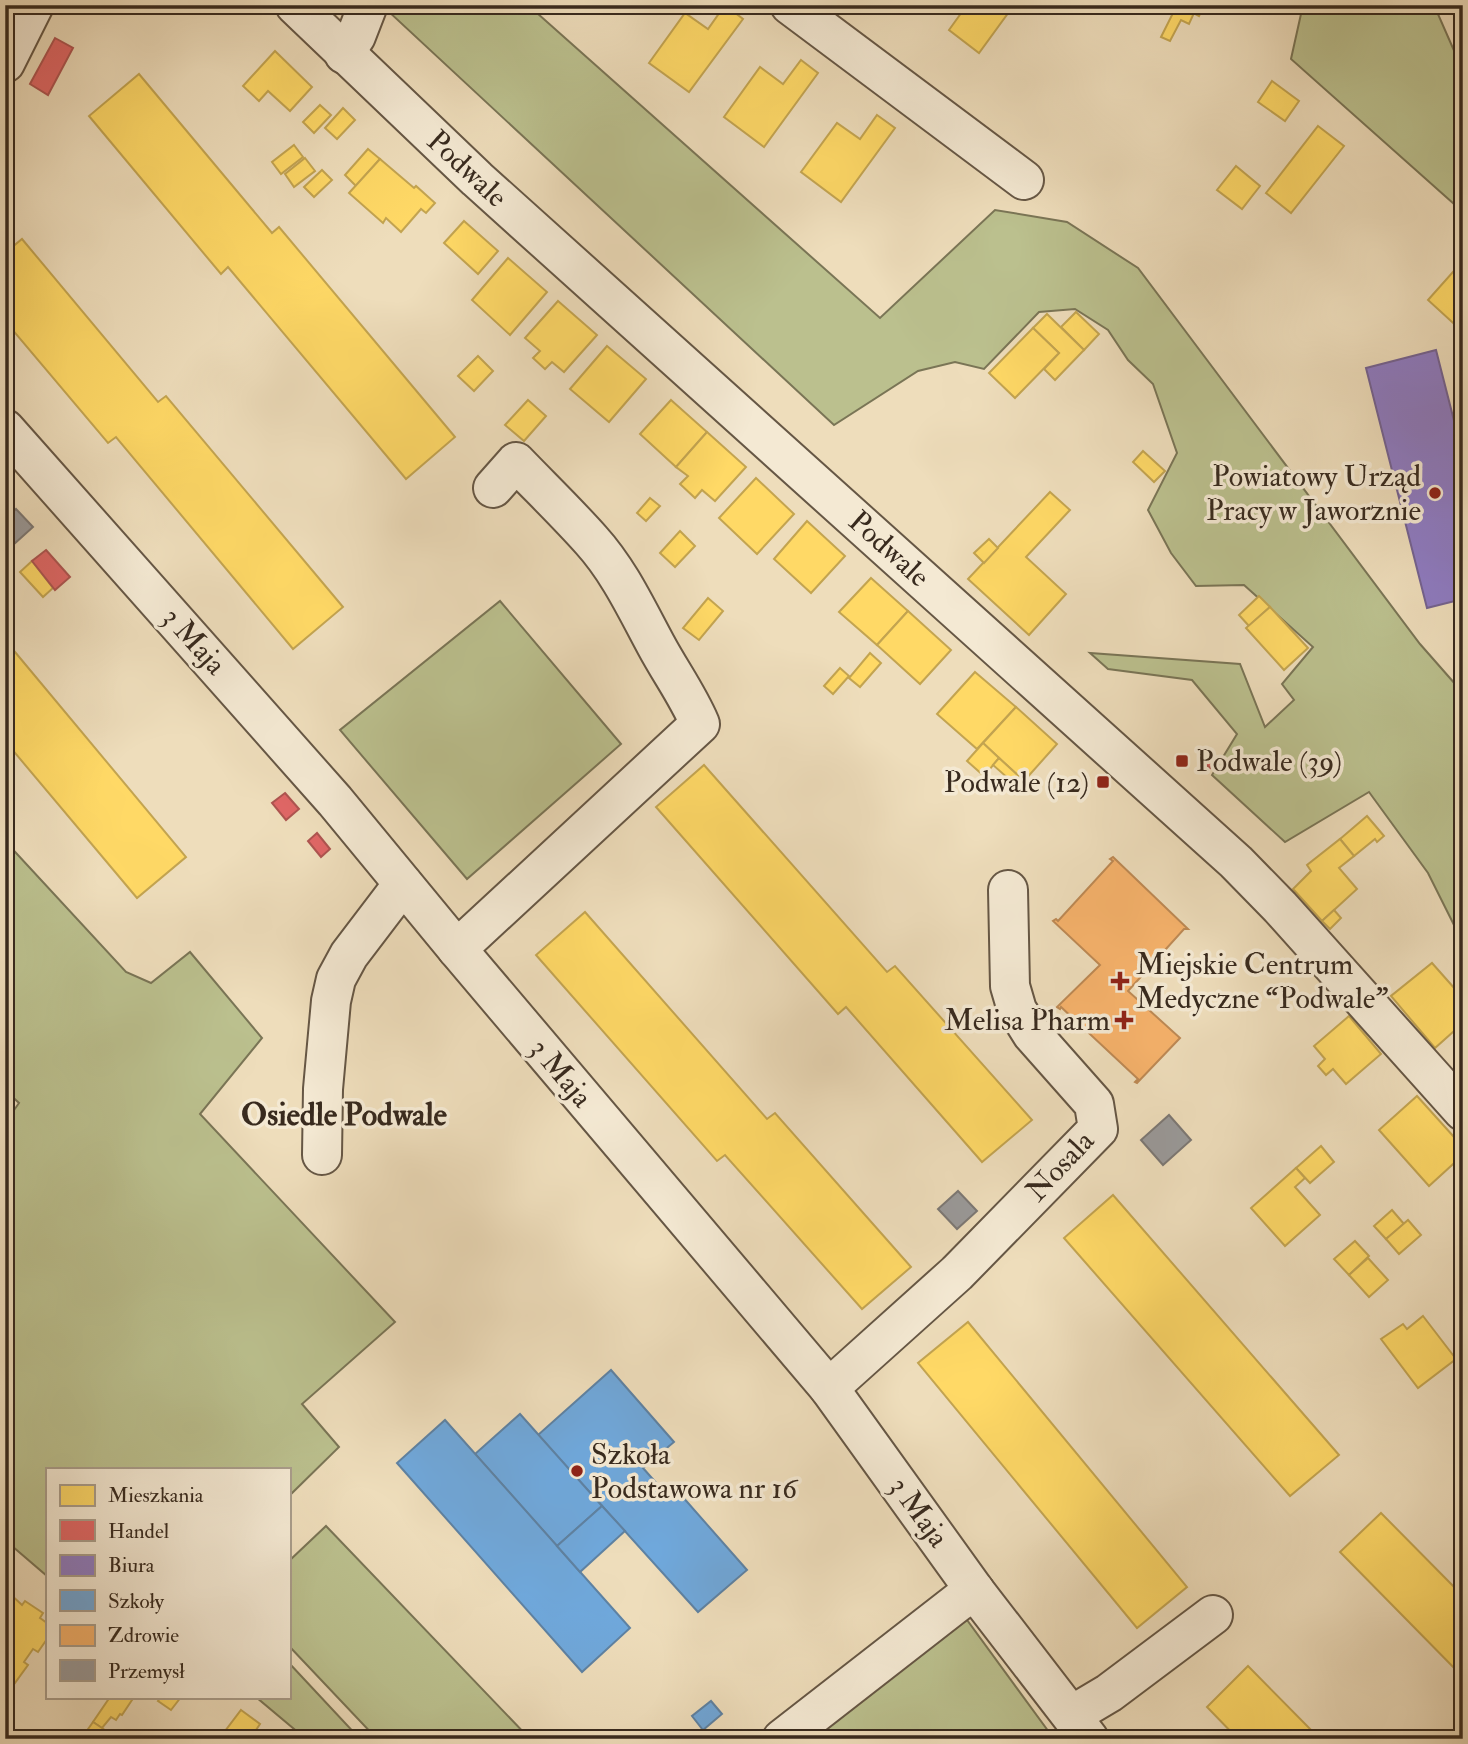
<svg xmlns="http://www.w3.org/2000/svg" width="1468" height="1744" viewBox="0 0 1468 1744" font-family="'IM FELL Double Pica',serif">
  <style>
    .green { fill: #bbc08e; stroke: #7a7556; stroke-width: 2 }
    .homes { fill: #ffd966; stroke: #c3a450; stroke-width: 2 }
    .shops { fill: #e06666; stroke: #ae5450; stroke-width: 2 }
    .offices { fill: #8e7cc3; stroke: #746392; stroke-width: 2 }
    .schools { fill: #6fa8dc; stroke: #5e82a3; stroke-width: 2 }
    .health { fill: #f6b26b; stroke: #bd8954; stroke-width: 2 }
    .industry { fill: #999; stroke: #7c7874; stroke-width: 2 }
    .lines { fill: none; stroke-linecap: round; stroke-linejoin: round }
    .minor-casing { stroke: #665745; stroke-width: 42 }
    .minor { stroke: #f4e9d3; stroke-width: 38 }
    .poi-dot { fill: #8f2418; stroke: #f4e9d3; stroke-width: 2.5 }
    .labels { text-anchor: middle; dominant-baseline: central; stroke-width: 7; stroke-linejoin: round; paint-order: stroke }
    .street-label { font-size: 30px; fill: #382a1e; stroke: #f4e9d3 }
    .poi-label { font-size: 30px; fill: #382a1e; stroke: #f4e9d3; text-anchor: end }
    .neighbourhood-label { font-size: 32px; font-weight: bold; fill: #382a1e; stroke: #f4e9d3 }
  </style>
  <rect width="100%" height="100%" fill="#edb"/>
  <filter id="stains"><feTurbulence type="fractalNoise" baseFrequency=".00286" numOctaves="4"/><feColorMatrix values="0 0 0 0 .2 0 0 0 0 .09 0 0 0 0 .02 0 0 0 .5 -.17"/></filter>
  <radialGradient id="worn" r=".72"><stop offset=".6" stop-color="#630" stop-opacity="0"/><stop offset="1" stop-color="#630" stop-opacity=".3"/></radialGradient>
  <!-- green -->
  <g class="green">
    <polygon points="389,5 528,5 880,318 995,210 1067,222 1138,268 1420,644 1463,693 1463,943 1428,873 1369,792 1285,842 1212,775 1237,734 1192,680 1108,669 1090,653 1240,664 1265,727 1294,700 1282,684 1313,647 1244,585 1196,586 1171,553 1148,510 1177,453 1153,384 1128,360 1108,330 1075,309 1039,312 984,369 955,362 918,371 834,425 388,11"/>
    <polygon points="1303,5 1434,5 1463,71 1463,212 1291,59"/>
    <polygon points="500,601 621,744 467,879 340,730"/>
    <polygon points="5,841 126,972 151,983 190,952 262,1038 200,1114 395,1322 302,1404 339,1447 289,1496 289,1469 47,1469 47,1576 5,1540 5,1123 19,1103 5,1090"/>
    <polygon points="326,1526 530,1739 377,1739 289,1646 289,1561"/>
    <polygon points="956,1619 967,1620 1054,1739 799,1739"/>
    <polygon points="289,1663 360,1739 306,1739 256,1697 289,1697"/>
  </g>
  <!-- homes -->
  <g class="homes">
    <polygon points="725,5 743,19 689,92 649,63 685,13 708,29"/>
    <polygon points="967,5 1014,5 979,53 949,30"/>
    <polygon points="1177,5 1194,13 1189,24 1181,20 1170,41 1161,37"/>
    <polygon points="1179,5 1204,5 1199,16"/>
    <polygon points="275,51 312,87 290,111 268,91 259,101 243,86"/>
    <polygon points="801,60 818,73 764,147 724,117 760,67 783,84"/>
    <polygon points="139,74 272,233 279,227 455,437 406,479 228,267 221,274 89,116"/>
    <polygon points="1272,81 1299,101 1285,121 1258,102"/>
    <polygon points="320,105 331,115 314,133 303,122"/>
    <polygon points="343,108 355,120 337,139 325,128"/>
    <polygon points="877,115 895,128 841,202 801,172 837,123 860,139"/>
    <polygon points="1318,126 1344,146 1291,213 1266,193"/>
    <polygon points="294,145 303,157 281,174 272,162"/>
    <polygon points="368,149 380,159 356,186 345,175"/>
    <polygon points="305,158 315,171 294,187 285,174"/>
    <polygon points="380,159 414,188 416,186 435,203 426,213 421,209 401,232 386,218 383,223 349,193"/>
    <polygon points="1236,166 1260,186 1242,209 1217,190"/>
    <polygon points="322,170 332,180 314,197 304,187"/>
    <polygon points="464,221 498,251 478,274 444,243"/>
    <polygon points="22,239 158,402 166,396 343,607 293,649 116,437 108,443 5,321 5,253"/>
    <polygon points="508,258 547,292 510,335 472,300"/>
    <polygon points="1460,264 1463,266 1463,332 1428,300"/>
    <polygon points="558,301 597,335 564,372 552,362 545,369 533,358 540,351 525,338"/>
    <polygon points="1076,312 1099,334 1084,350 1061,327"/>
    <polygon points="1047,314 1084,350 1055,380 1044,369 1059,353 1033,328"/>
    <polygon points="1033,328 1059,353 1015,398 989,373"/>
    <polygon points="607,346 646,379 609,422 570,389"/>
    <polygon points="478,356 493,371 474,391 458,376"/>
    <polygon points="528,400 546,416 524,441 505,425"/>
    <polygon points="671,400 707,432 676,467 640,434"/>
    <polygon points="707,432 746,467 715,501 702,490 695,498 680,484 688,476 676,467"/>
    <polygon points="1143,451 1165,471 1154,482 1133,462"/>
    <polygon points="756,478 794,514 757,554 719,518"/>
    <polygon points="1050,492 1070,510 1026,557 1066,594 1029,635 968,579"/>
    <polygon points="650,498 660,506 646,521 637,513"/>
    <polygon points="807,521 845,556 811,593 774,559"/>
    <polygon points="680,531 695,546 675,567 660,553"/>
    <polygon points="989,539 998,548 984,563 974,553"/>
    <polygon points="32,561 53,588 43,597 20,572"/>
    <polygon points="871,578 908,611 877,645 839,612"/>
    <polygon points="1259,596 1270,607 1249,626 1239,615"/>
    <polygon points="708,598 723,611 699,640 683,628"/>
    <polygon points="1270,607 1308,648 1284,670 1246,628"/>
    <polygon points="908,611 951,650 920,684 877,645"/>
    <polygon points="5,640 186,857 137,898 5,741"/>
    <polygon points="870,653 881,663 860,687 849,678"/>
    <polygon points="840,668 849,676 833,694 824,686"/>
    <polygon points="975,672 1016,707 977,749 937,714"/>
    <polygon points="1016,707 1057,744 1024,781 983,743"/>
    <polygon points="983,743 999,758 984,776 967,761"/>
    <polygon points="999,758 1024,781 1018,787 993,765"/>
    <polygon points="704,765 887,972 895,966 1032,1120 982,1162 846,1007 838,1014 656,807"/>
    <polygon points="1367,816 1384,836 1377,842 1375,839 1354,856 1340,839"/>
    <polygon points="1340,839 1354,856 1339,868 1357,889 1322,921 1293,889 1311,871 1307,865"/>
    <polygon points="1334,910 1341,918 1330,929 1322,921"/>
    <polygon points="585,912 767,1119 775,1113 911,1267 862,1309 725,1155 717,1161 536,955"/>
    <polygon points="1432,963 1463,998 1463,1023 1435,1048 1391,996"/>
    <polygon points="1349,1016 1381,1054 1346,1084 1333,1069 1326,1075 1318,1066 1325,1059 1314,1046"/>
    <polygon points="1417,1096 1463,1147 1463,1155 1429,1186 1379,1130"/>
    <polygon points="1321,1146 1334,1162 1310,1183 1296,1168"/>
    <polygon points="1296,1168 1305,1178 1295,1187 1320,1215 1285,1246 1251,1208"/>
    <polygon points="1113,1195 1339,1455 1290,1496 1064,1238"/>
    <polygon points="1392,1210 1404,1224 1386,1239 1374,1226"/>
    <polygon points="1408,1220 1421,1235 1399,1254 1386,1239"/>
    <polygon points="1355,1241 1369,1256 1349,1275 1334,1259"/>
    <polygon points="1368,1258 1388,1280 1369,1297 1349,1275"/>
    <polygon points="1423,1316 1456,1359 1418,1388 1381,1339 1403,1324 1407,1329"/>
    <polygon points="968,1322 1187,1587 1137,1628 918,1363"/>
    <polygon points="1381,1513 1463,1596 1463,1677 1340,1552"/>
    <polygon points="8,1592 22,1605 25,1601 43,1613 40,1618 47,1623 47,1639 38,1652 33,1649 24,1662 28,1665 12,1687 5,1682 5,1595"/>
    <polygon points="1248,1666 1320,1739 1238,1739 1207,1707"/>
    <polygon points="110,1697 134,1697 122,1715 120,1714 116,1720 111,1717 102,1728 93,1722"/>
    <polygon points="161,1697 181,1697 171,1710 158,1701"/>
    <polygon points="241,1710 260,1724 252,1736 249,1739 219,1739"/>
    <polygon points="93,1722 102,1728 117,1739 81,1739"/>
  </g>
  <!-- shops -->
  <g class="shops">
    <polygon points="55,38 73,48 48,95 30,84"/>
    <polygon points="46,550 70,577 55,590 32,561"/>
    <polygon points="1205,750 1217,760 1210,768 1199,758"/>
    <polygon points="285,793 299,809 286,820 272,803"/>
    <polygon points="317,833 330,849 321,857 308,841"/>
  </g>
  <!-- offices -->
  <polygon class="offices" points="1436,350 1463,456 1463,599 1427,608 1366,368"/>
  <!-- schools -->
  <g class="schools">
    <polygon points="611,1370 674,1442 643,1468 666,1494 674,1487 747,1570 698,1612 538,1435"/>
    <polygon points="520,1414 602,1506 557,1546 475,1454"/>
    <polygon points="445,1420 630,1628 582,1672 397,1463"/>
    <polygon points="602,1506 625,1531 580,1572 557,1546"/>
    <polygon points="711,1701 722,1714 703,1730 692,1716"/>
  </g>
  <!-- health -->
  <polygon class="health" points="1113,857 1188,929 1184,929 1128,991 1180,1038 1137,1083 1135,1082 1138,1079 1061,1007 1060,1009 1057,1007 1100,965 1053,921 1056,919 1058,921 1113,861 1110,859"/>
  <!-- industry -->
  <g class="industry">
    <polygon points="16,509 33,527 14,544 5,535 5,519"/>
    <polygon points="1169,1115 1191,1140 1163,1165 1141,1140"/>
    <polygon points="958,1191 977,1211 957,1229 938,1209"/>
  </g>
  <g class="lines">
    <!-- minor casing -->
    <g class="minor-casing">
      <g id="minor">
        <polyline points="295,5 477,179 1236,862 1280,907 1463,1111"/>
        <polyline points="790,5 1024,180"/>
        <polyline points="344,54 356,36 368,5"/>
        <polyline points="5,63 34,5"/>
        <polyline points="5,429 335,801 457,949 829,1388 975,1591 1089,1739"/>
        <path d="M 457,949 L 700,724 C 687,694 671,673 656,645 C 636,608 619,571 591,540 C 567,513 541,488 516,462 L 493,488"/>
        <polyline points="322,1155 323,1089 331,1001 336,979 349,955 403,884"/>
        <polyline points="829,1388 957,1273 1098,1129 1094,1104 1032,1034 1017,1010 1010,986 1008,890"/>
        <polyline points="1072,1715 1109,1693 1213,1615"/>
        <polyline points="782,1739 958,1602 975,1591"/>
      </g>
    </g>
    <!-- minor -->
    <use href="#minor" class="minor"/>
  </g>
  <!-- markers -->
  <g class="poi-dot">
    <circle cx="1435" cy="493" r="7"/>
    <rect x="1175" y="754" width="14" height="14" rx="3.5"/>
    <rect x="1096" y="775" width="14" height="14" rx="3.5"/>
    <path d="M1116.5 970.5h7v7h7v7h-7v7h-7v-7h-7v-7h7z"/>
    <path d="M1120.5 1009.5h7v7h7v7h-7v7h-7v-7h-7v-7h7z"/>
    <circle cx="577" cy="1471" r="7"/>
  </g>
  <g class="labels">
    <!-- street labels -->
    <g class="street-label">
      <text transform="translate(467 169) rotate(43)">Podwale</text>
      <text transform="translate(889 549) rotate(42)">Podwale</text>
      <text transform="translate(194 641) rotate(48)">3 Maja</text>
      <text transform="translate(561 1073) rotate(50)">3 Maja</text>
      <text transform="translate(1060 1166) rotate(-47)">Nosala</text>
      <text transform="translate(919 1512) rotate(54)">3 Maja</text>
    </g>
    <!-- poi labels -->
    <g class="poi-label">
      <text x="1421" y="476">Powiatowy Urząd<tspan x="1421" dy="34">Pracy w Jaworznie</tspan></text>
      <text x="1196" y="761" text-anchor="start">Podwale (39)</text>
      <text x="1089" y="782">Podwale (12)</text>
      <text x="1136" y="964" text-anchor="start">Miejskie Centrum<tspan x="1136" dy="34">Medyczne “Podwale”</tspan></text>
      <text x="1110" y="1020">Melisa Pharm</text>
      <text x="591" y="1454" text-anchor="start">Szkoła<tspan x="591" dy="34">Podstawowa nr 16</tspan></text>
    </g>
    <!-- neighbourhood labels -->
    <g class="neighbourhood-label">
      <text x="344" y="1115">Osiedle Podwale</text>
    </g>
  </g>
  <!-- margin -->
  <rect width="1468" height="1744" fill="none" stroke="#edb" stroke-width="28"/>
  <rect x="7" y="7" width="1454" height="1730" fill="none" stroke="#382a1e" stroke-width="3.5"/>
  <rect x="14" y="14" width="1440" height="1716" fill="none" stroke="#382a1e" stroke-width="2"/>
  <!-- legend -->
  <rect x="46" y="1468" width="245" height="231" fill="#f4e9d3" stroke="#a99d8b" stroke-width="2"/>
  <rect x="60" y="1485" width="35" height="21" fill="#ffd966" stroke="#a99d8b" stroke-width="2"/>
  <text x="108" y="1502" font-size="21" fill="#382a1e">Mieszkania</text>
  <rect x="60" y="1520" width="35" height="21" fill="#e06666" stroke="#a99d8b" stroke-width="2"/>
  <text x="108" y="1538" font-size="21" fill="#382a1e">Handel</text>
  <rect x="60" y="1555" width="35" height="21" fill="#8e7cc3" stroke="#a99d8b" stroke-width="2"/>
  <text x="108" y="1572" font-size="21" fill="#382a1e">Biura</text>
  <rect x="60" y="1590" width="35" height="21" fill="#6fa8dc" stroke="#a99d8b" stroke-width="2"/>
  <text x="108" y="1608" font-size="21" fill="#382a1e">Szkoły</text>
  <rect x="60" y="1625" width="35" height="21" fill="#f6b26b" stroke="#a99d8b" stroke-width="2"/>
  <text x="108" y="1642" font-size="21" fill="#382a1e">Zdrowie</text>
  <rect x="60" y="1660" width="35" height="21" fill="#999999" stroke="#a99d8b" stroke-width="2"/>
  <text x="108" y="1678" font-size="21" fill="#382a1e">Przemysł</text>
  <rect width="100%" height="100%" filter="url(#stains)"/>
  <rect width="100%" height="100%" fill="url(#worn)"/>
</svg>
